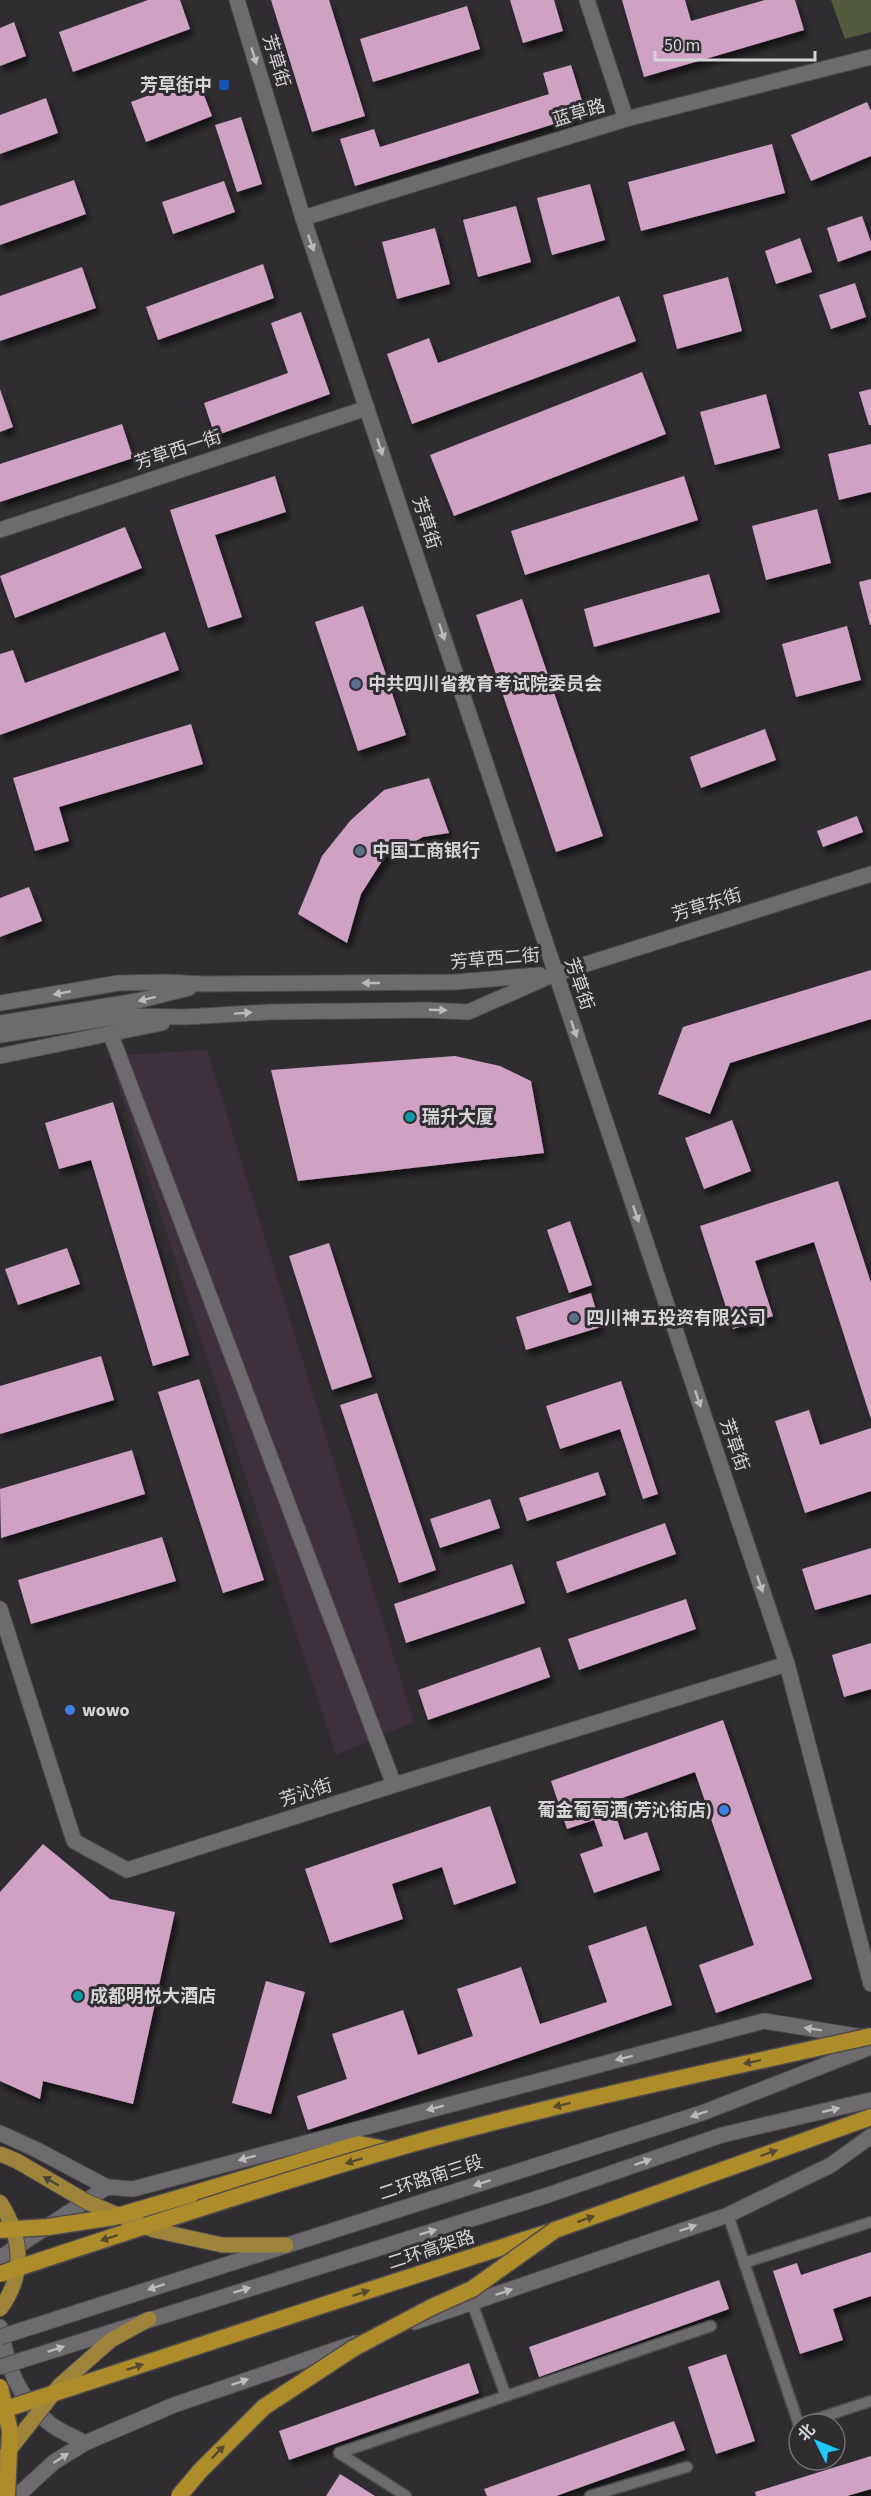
<svg xmlns="http://www.w3.org/2000/svg" width="871" height="2496" viewBox="0 0 871 2496" font-family="'Source Sans 3','Noto Sans SC',sans-serif">
  <style>
    .commercial { fill: #3f303e }
    .green { fill: #535b3e }
    .building { fill: #cfa2c3; filter: url(#shadow) }
    .lines { fill: none; stroke-linecap: round; stroke-linejoin: round }
    .service-casing { stroke: #4d4b4d; stroke-width: 13 }
    .pedestrian-casing { stroke: #4d4b4d; stroke-width: 17 }
    .minor-casing { stroke: #4d4b4d; stroke-width: 17 }
    .tertiary-casing { stroke: #4d4b4d; stroke-width: 17 }
    .secondary-casing { stroke: #4d4b4d; stroke-width: 17 }
    .trunk-casing { stroke: #4d4b4d; stroke-width: 19 }
    .service { stroke: #6e6b6f; stroke-width: 10 }
    .pedestrian { stroke: #6e6b6f; stroke-width: 15 }
    .minor { stroke: #6e6b6f; stroke-width: 15 }
    .tertiary { stroke: #6e6b6f; stroke-width: 15 }
    .secondary { stroke: #6e6b6f; stroke-width: 15 }
    .trunk { stroke: #ae8c2a; stroke-width: 16 }
    .secondary-bridge-casing { stroke: #4d4b4d; stroke-width: 17; stroke-linecap: butt }
    .primary-bridge-casing { stroke: #4d4b4d; stroke-width: 17; stroke-linecap: butt }
    .trunk-bridge-casing { stroke: #4d4b4d; stroke-width: 19; stroke-linecap: butt }
    .secondary-bridge { stroke: #6e6b6f; stroke-width: 15 }
    .primary-bridge { stroke: #9e843b; stroke-width: 15 }
    .trunk-bridge { stroke: #ae8c2a; stroke-width: 16 }
    .oneway { fill: #bcbabc }
    .oneway2 { fill: #564a2e }
    .oneway3 { fill: #4c4333 }
    .transit-dot { fill: #1a4fb4; stroke: #302d30; stroke-width: 2 }
    .service-dot { fill: #5c6f8a; stroke: #302d30; stroke-width: 2 }
    .culture-dot { fill: #0f9aa8; stroke: #302d30; stroke-width: 2 }
    .shop-dot { fill: #3f7fe0; stroke: #302d30; stroke-width: 2 }
    .labels { text-anchor: middle; dominant-baseline: central; stroke-width: 6; stroke-linejoin: round; paint-order: stroke }
    .street-label { font-size: 18px; fill: #d6d4d6; stroke: #302d30 }
    .poi-label { font-size: 18px; font-weight: bold; fill: #d6d4d6; stroke: #302d30; text-anchor: start }
  </style>
  <defs>
    <filter id="shadow"><feDropShadow dx="3.5" dy="6" stdDeviation="3" flood-color="#0009"/></filter>
  </defs>
  <rect width="100%" height="100%" fill="#302d30"/>
  <!-- commercial -->
  <polygon class="commercial" points="207,1050 414,1722 336,1755 109,1056"/>
  <!-- green -->
  <polygon class="green" points="831,0 871,0 871,32 845,39"/>
  <!-- building -->
  <g class="building">
    <polygon points="148,0 180,0 190,29 73,72 59,32"/>
    <polygon points="271,0 329,0 365,116 312,132"/>
    <polygon points="510,0 554,0 563,31 523,43"/>
    <polygon points="622,0 685,0 691,21 765,0 795,0 804,30 644,77"/>
    <polygon points="467,6 480,49 373,82 360,39"/>
    <polygon points="14,22 26,56 0,66 0,28"/>
    <polygon points="571,65 586,114 355,186 340,139 374,129 380,147 549,94 543,73"/>
    <polygon points="197,77 212,116 146,142 131,102"/>
    <polygon points="46,98 58,133 0,154 0,115"/>
    <polygon points="867,102 871,111 871,156 811,181 791,135"/>
    <polygon points="241,117 262,184 237,192 215,125"/>
    <polygon points="772,144 785,193 641,231 628,182"/>
    <polygon points="74,180 86,214 0,245 0,206"/>
    <polygon points="224,181 235,212 173,234 162,202"/>
    <polygon points="590,184 605,240 552,255 537,198"/>
    <polygon points="516,206 531,262 478,277 463,220"/>
    <polygon points="862,216 871,242 871,250 838,262 827,228"/>
    <polygon points="435,228 450,284 397,299 382,242"/>
    <polygon points="800,238 812,272 776,284 765,251"/>
    <polygon points="263,264 274,298 158,340 146,307"/>
    <polygon points="82,267 96,308 0,341 0,296"/>
    <polygon points="728,277 742,331 677,349 663,295"/>
    <polygon points="855,283 866,317 831,329 819,295"/>
    <polygon points="619,296 636,341 412,424 387,354 429,338 438,363"/>
    <polygon points="301,312 330,394 215,436 204,403 288,373 271,323"/>
    <polygon points="642,372 666,434 454,516 430,455"/>
    <polygon points="0,389 13,427 0,432"/>
    <polygon points="871,389 871,425 869,425 859,392"/>
    <polygon points="766,394 780,448 715,465 700,412"/>
    <polygon points="122,424 133,458 0,502 0,464"/>
    <polygon points="871,444 871,492 839,500 828,454"/>
    <polygon points="275,476 286,512 215,535 242,617 208,628 170,510"/>
    <polygon points="684,476 698,520 525,575 511,531"/>
    <polygon points="817,509 831,563 766,580 752,526"/>
    <polygon points="125,527 142,568 15,618 0,576"/>
    <polygon points="709,574 720,612 594,647 584,609"/>
    <polygon points="871,579 871,625 870,625 859,582"/>
    <polygon points="522,599 603,836 556,852 476,615"/>
    <polygon points="363,606 406,735 358,751 315,622"/>
    <polygon points="847,626 861,680 796,697 782,644"/>
    <polygon points="165,632 179,670 0,735 0,654 13,650 25,683"/>
    <polygon points="191,724 203,764 59,807 69,841 35,851 13,778"/>
    <polygon points="765,729 776,760 701,788 690,757"/>
    <polygon points="429,778 449,833 423,837 384,858 361,894 347,943 298,914 322,856 350,821 384,790"/>
    <polygon points="857,816 863,832 823,847 817,831"/>
    <polygon points="29,887 42,921 0,937 0,898"/>
    <polygon points="871,970 871,1019 730,1063 710,1114 658,1094 683,1027"/>
    <polygon points="455,1056 500,1066 531,1081 544,1153 298,1181 271,1070"/>
    <polygon points="113,1102 189,1355 153,1366 91,1160 59,1169 45,1123"/>
    <polygon points="732,1120 751,1171 704,1189 685,1138"/>
    <polygon points="838,1181 871,1283 871,1419 814,1242 755,1261 773,1316 733,1329 700,1226"/>
    <polygon points="570,1221 592,1285 569,1293 547,1230"/>
    <polygon points="329,1243 372,1377 332,1390 289,1256"/>
    <polygon points="67,1248 80,1284 18,1305 5,1269"/>
    <polygon points="591,1293 601,1327 526,1350 516,1317"/>
    <polygon points="101,1356 114,1400 0,1434 0,1386"/>
    <polygon points="199,1379 264,1580 223,1593 158,1392"/>
    <polygon points="621,1381 658,1494 643,1499 620,1429 560,1449 546,1406"/>
    <polygon points="377,1393 436,1570 399,1583 340,1405"/>
    <polygon points="809,1410 820,1445 871,1428 871,1491 805,1513 775,1421"/>
    <polygon points="132,1450 145,1494 1,1538 0,1489"/>
    <polygon points="598,1472 606,1495 527,1521 519,1498"/>
    <polygon points="490,1499 500,1528 440,1548 430,1519"/>
    <polygon points="665,1523 676,1554 567,1593 556,1562"/>
    <polygon points="162,1537 176,1581 31,1624 18,1580"/>
    <polygon points="871,1548 871,1594 815,1610 802,1569"/>
    <polygon points="512,1564 525,1603 406,1643 394,1604"/>
    <polygon points="686,1599 696,1629 579,1670 568,1639"/>
    <polygon points="871,1643 871,1689 844,1697 832,1655"/>
    <polygon points="540,1647 550,1677 428,1720 418,1690"/>
    <polygon points="723,1720 812,1979 716,2013 699,1965 754,1945 695,1772 611,1802 624,1840 647,1832 660,1870 594,1893 580,1854 603,1846 594,1820 567,1829 551,1781"/>
    <polygon points="490,1806 516,1883 454,1905 442,1867 392,1884 403,1919 330,1943 305,1869"/>
    <polygon points="43,1844 110,1899 175,1912 133,2104 43,2081 40,2099 0,2081 0,1892"/>
    <polygon points="646,1926 672,2005 308,2130 297,2096 347,2079 332,2034 403,2010 418,2055 473,2036 457,1989 521,1967 540,2024 607,2002 588,1946"/>
    <polygon points="266,1981 305,1992 271,2114 232,2103"/>
    <polygon points="871,2252 871,2296 833,2309 843,2340 800,2354 773,2271 797,2263 801,2275"/>
    <polygon points="719,2280 729,2309 539,2377 529,2347"/>
    <polygon points="726,2354 755,2441 716,2454 688,2367"/>
    <polygon points="469,2363 479,2393 289,2460 279,2431"/>
    <polygon points="674,2421 685,2450 556,2496 487,2496 484,2489"/>
    <polygon points="871,2456 871,2489 847,2496 756,2496 755,2492"/>
    <polygon points="340,2474 375,2496 326,2496"/>
  </g>
  <g class="lines">
    <!-- service casing -->
    <g class="service-casing">
      <g id="service">
        <polyline points="728,2215 799,2425"/>
        <polyline points="744,2263 871,2222"/>
        <polyline points="506,2396 711,2326"/>
        <polyline points="801,2424 871,2401"/>
        <polyline points="406,2496 339,2453 506,2396 472,2303"/>
        <polyline points="590,2496 687,2467"/>
      </g>
    </g>
    <!-- pedestrian casing -->
    <g class="pedestrian-casing">
      <polyline id="pedestrian" points="111,1035 394,1785"/>
    </g>
    <!-- minor casing -->
    <g class="minor-casing">
      <g id="minor">
        <polyline points="587,0 626,119"/>
        <polyline points="303,218 626,119 871,57"/>
        <polyline points="0,530 367,408"/>
        <polyline points="0,1609 74,1841 127,1870 394,1785 787,1664"/>
        <polyline points="0,2258 107,2187"/>
        <path d="M 0,2327 C 8,2367 16,2395 48,2422 C 58,2431 73,2436 85,2443"/>
      </g>
    </g>
    <!-- tertiary casing -->
    <g class="tertiary-casing">
      <polyline id="tertiary" points="237,0 303,218 787,1664 871,1984"/>
    </g>
    <!-- secondary casing -->
    <g class="secondary-casing">
      <g id="secondary">
        <polyline points="0,1003 119,983 167,982 204,984 455,982 540,975"/>
        <polyline points="0,1023 137,1001 189,988"/>
        <polyline points="0,1035 123,1016 185,1017 269,1012 427,1010 468,1012 555,974 871,874"/>
        <polyline points="0,1056 162,1023"/>
        <polyline points="0,2133 37,2150 107,2187 133,2189 764,2021 862,2037"/>
        <polyline points="538,2165 702,2113 871,2047"/>
        <polyline points="548,2195 722,2135 871,2100"/>
        <polyline points="415,2322 728,2215 831,2165 871,2136"/>
        <polyline points="17,2496 54,2462 85,2443 174,2405 355,2343"/>
      </g>
    </g>
    <!-- trunk casing -->
    <g class="trunk-casing">
      <g id="trunk">
        <polyline points="192,2194 359,2144 390,2150"/>
        <polyline points="305,2311 555,2230 871,2117"/>
      </g>
    </g>
    <!-- service -->
    <use href="#service" class="service"/>
    <!-- pedestrian -->
    <use href="#pedestrian" class="pedestrian"/>
    <!-- minor -->
    <use href="#minor" class="minor"/>
    <!-- tertiary -->
    <use href="#tertiary" class="tertiary"/>
    <!-- secondary -->
    <use href="#secondary" class="secondary"/>
    <!-- trunk -->
    <use href="#trunk" class="trunk"/>
    <!-- secondary-bridge casing -->
    <g class="secondary-bridge-casing">
      <g id="secondary-bridge">
        <polyline points="0,2337 538,2165"/>
        <polyline points="0,2367 548,2195"/>
      </g>
    </g>
    <!-- primary-bridge casing -->
    <g class="primary-bridge-casing">
      <g id="primary-bridge">
        <polyline points="0,2154 17,2161 87,2202 154,2230 222,2245 286,2245"/>
        <path d="M 0,2202 C 22,2237 26,2274 0,2309"/>
        <polyline points="0,2462 60,2385 111,2340 149,2319"/>
      </g>
    </g>
    <!-- trunk-bridge casing -->
    <g class="trunk-bridge-casing">
      <g id="trunk-bridge">
        <polyline points="0,2230 48,2227 114,2217 192,2194"/>
        <path d="M 0,2274 C 129,2231 259,2188 390,2150 C 548,2105 710,2072 871,2036"/>
        <polyline points="0,2387 10,2431 7,2496"/>
        <polyline points="0,2411 305,2311"/>
        <polyline points="179,2496 200,2471 264,2407 354,2348 432,2307 472,2289 555,2230"/>
      </g>
    </g>
    <!-- secondary-bridge -->
    <use href="#secondary-bridge" class="secondary-bridge"/>
    <!-- primary-bridge -->
    <use href="#primary-bridge" class="primary-bridge"/>
    <!-- trunk-bridge -->
    <use href="#trunk-bridge" class="trunk-bridge"/>
  </g>
  <!-- one-way arrows -->
  <defs><path id="oneway-solid" d="M-6-.8H1V-3.2L6.5 0L1 3.2V.8H-6Z" transform="scale(1.5)"/></defs>
  <g class="oneway">
    <use href="#oneway-solid" transform="translate(254 56) rotate(73)"/>
    <use href="#oneway-solid" transform="translate(311 243) rotate(71)"/>
    <use href="#oneway-solid" transform="translate(380 447) rotate(72)"/>
    <use href="#oneway-solid" transform="translate(442 632) rotate(72)"/>
    <use href="#oneway-solid" transform="translate(371 983) rotate(180)"/>
    <use href="#oneway-solid" transform="translate(62 993) rotate(170)"/>
    <use href="#oneway-solid" transform="translate(147 999) rotate(166)"/>
    <use href="#oneway-solid" transform="translate(438 1010) rotate(2)"/>
    <use href="#oneway-solid" transform="translate(243 1013) rotate(-4)"/>
    <use href="#oneway-solid" transform="translate(574 1029) rotate(71)"/>
    <use href="#oneway-solid" transform="translate(636 1214) rotate(71)"/>
    <use href="#oneway-solid" transform="translate(698 1399) rotate(71)"/>
    <use href="#oneway-solid" transform="translate(760 1584) rotate(71)"/>
    <use href="#oneway-solid" transform="translate(813 2029) rotate(-171)"/>
    <use href="#oneway-solid" transform="translate(624 2058) rotate(166)"/>
    <use href="#oneway-solid" transform="translate(435 2108) rotate(165)"/>
    <use href="#oneway-solid" transform="translate(831 2110) rotate(-13)"/>
    <use href="#oneway-solid" transform="translate(699 2114) rotate(161)"/>
    <use href="#oneway-solid" transform="translate(247 2158) rotate(165)"/>
    <use href="#oneway-solid" transform="translate(643 2162) rotate(-19)"/>
    <use href="#oneway-solid" transform="translate(482 2183) rotate(162)"/>
    <use href="#oneway-solid" transform="translate(688 2228) rotate(-19)"/>
    <use href="#oneway-solid" transform="translate(428 2232) rotate(-17)"/>
    <use href="#oneway-solid" transform="translate(156 2287) rotate(162)"/>
    <use href="#oneway-solid" transform="translate(242 2290) rotate(-17)"/>
    <use href="#oneway-solid" transform="translate(504 2292) rotate(-19)"/>
    <use href="#oneway-solid" transform="translate(56 2349) rotate(-18)"/>
    <use href="#oneway-solid" transform="translate(240 2382) rotate(-19)"/>
    <use href="#oneway-solid" transform="translate(61 2458) rotate(-33)"/>
  </g>
  <g class="oneway2">
    <use href="#oneway-solid" transform="translate(752 2062) rotate(168)"/>
    <use href="#oneway-solid" transform="translate(562 2105) rotate(166)"/>
    <use href="#oneway-solid" transform="translate(769 2153) rotate(-20)"/>
    <use href="#oneway-solid" transform="translate(354 2161) rotate(163)"/>
    <use href="#oneway-solid" transform="translate(586 2219) rotate(-20)"/>
    <use href="#oneway-solid" transform="translate(109 2238) rotate(162)"/>
    <use href="#oneway-solid" transform="translate(361 2293) rotate(-18)"/>
    <use href="#oneway-solid" transform="translate(135 2367) rotate(-18)"/>
    <use href="#oneway-solid" transform="translate(218 2452) rotate(-45)"/>
  </g>
  <use class="oneway3" href="#oneway-solid" transform="translate(51 2181) rotate(-150)"/>
  <!-- markers -->
  <rect class="transit-dot" x="218" y="79" width="12" height="12" rx="3"/>
  <g class="service-dot">
    <circle cx="356" cy="684" r="6"/>
    <circle cx="360" cy="851" r="6"/>
    <circle cx="574" cy="1318" r="6"/>
  </g>
  <g class="culture-dot">
    <circle cx="410" cy="1117" r="6"/>
    <circle cx="78" cy="1996" r="6"/>
  </g>
  <g class="shop-dot">
    <circle cx="70" cy="1710" r="6"/>
    <circle cx="724" cy="1810" r="6"/>
  </g>
  <g class="labels">
    <!-- street labels -->
    <g class="street-label">
      <text transform="translate(276 61) rotate(73)">芳草街</text>
      <text transform="translate(579 113) rotate(-17)">蓝草路</text>
      <text transform="translate(178 450) rotate(-18)">芳草西一街</text>
      <text transform="translate(426 523) rotate(72)">芳草街</text>
      <text transform="translate(707 905) rotate(-17)">芳草东街</text>
      <text transform="translate(495 959) rotate(-5)">芳草西二街</text>
      <text transform="translate(579 984) rotate(71)">芳草街</text>
      <text transform="translate(734 1445) rotate(71)">芳草街</text>
      <text transform="translate(306 1793) rotate(-18)">芳沁街</text>
      <text transform="translate(431 2178) rotate(-18)">二环路南三段</text>
      <text transform="translate(431 2250) rotate(-18)">二环高架路</text>
    </g>
    <!-- poi labels -->
    <g class="poi-label">
      <text x="212" y="85" text-anchor="end">芳草街中</text>
      <text x="368" y="684">中共四川省教育考试院委员会</text>
      <text x="372" y="851">中国工商银行</text>
      <text x="422" y="1117">瑞升大厦</text>
      <text x="586" y="1318">四川神五投资有限公司</text>
      <text x="82" y="1710">wowo</text>
      <text x="712" y="1810" text-anchor="end">葡金葡萄酒(芳沁街店)</text>
      <text x="90" y="1996">成都明悦大酒店</text>
    </g>
  </g>
  <!-- north arrow -->
  <g transform="translate(817 2442) rotate(313)"><circle r="28" fill="#302d30" stroke="#727072" stroke-width="1.5"/>
  <path d="M0-4.5L10 22L0 15L-10 22Z" fill="#21c9fd"/>
  <text y="-9" font-size="16" font-weight="bold" text-anchor="middle" fill="#d6d4d6">北</text>
  </g>
  <!-- scale -->
  <path d="M655 51v9h160v-9" fill="none" stroke="#d6d4d6" stroke-width="3"/>
  <text x="664" y="51" font-size="18" fill="#d6d4d6" stroke="#302d30" stroke-width="4.5" paint-order="stroke">50 m</text>
</svg>
